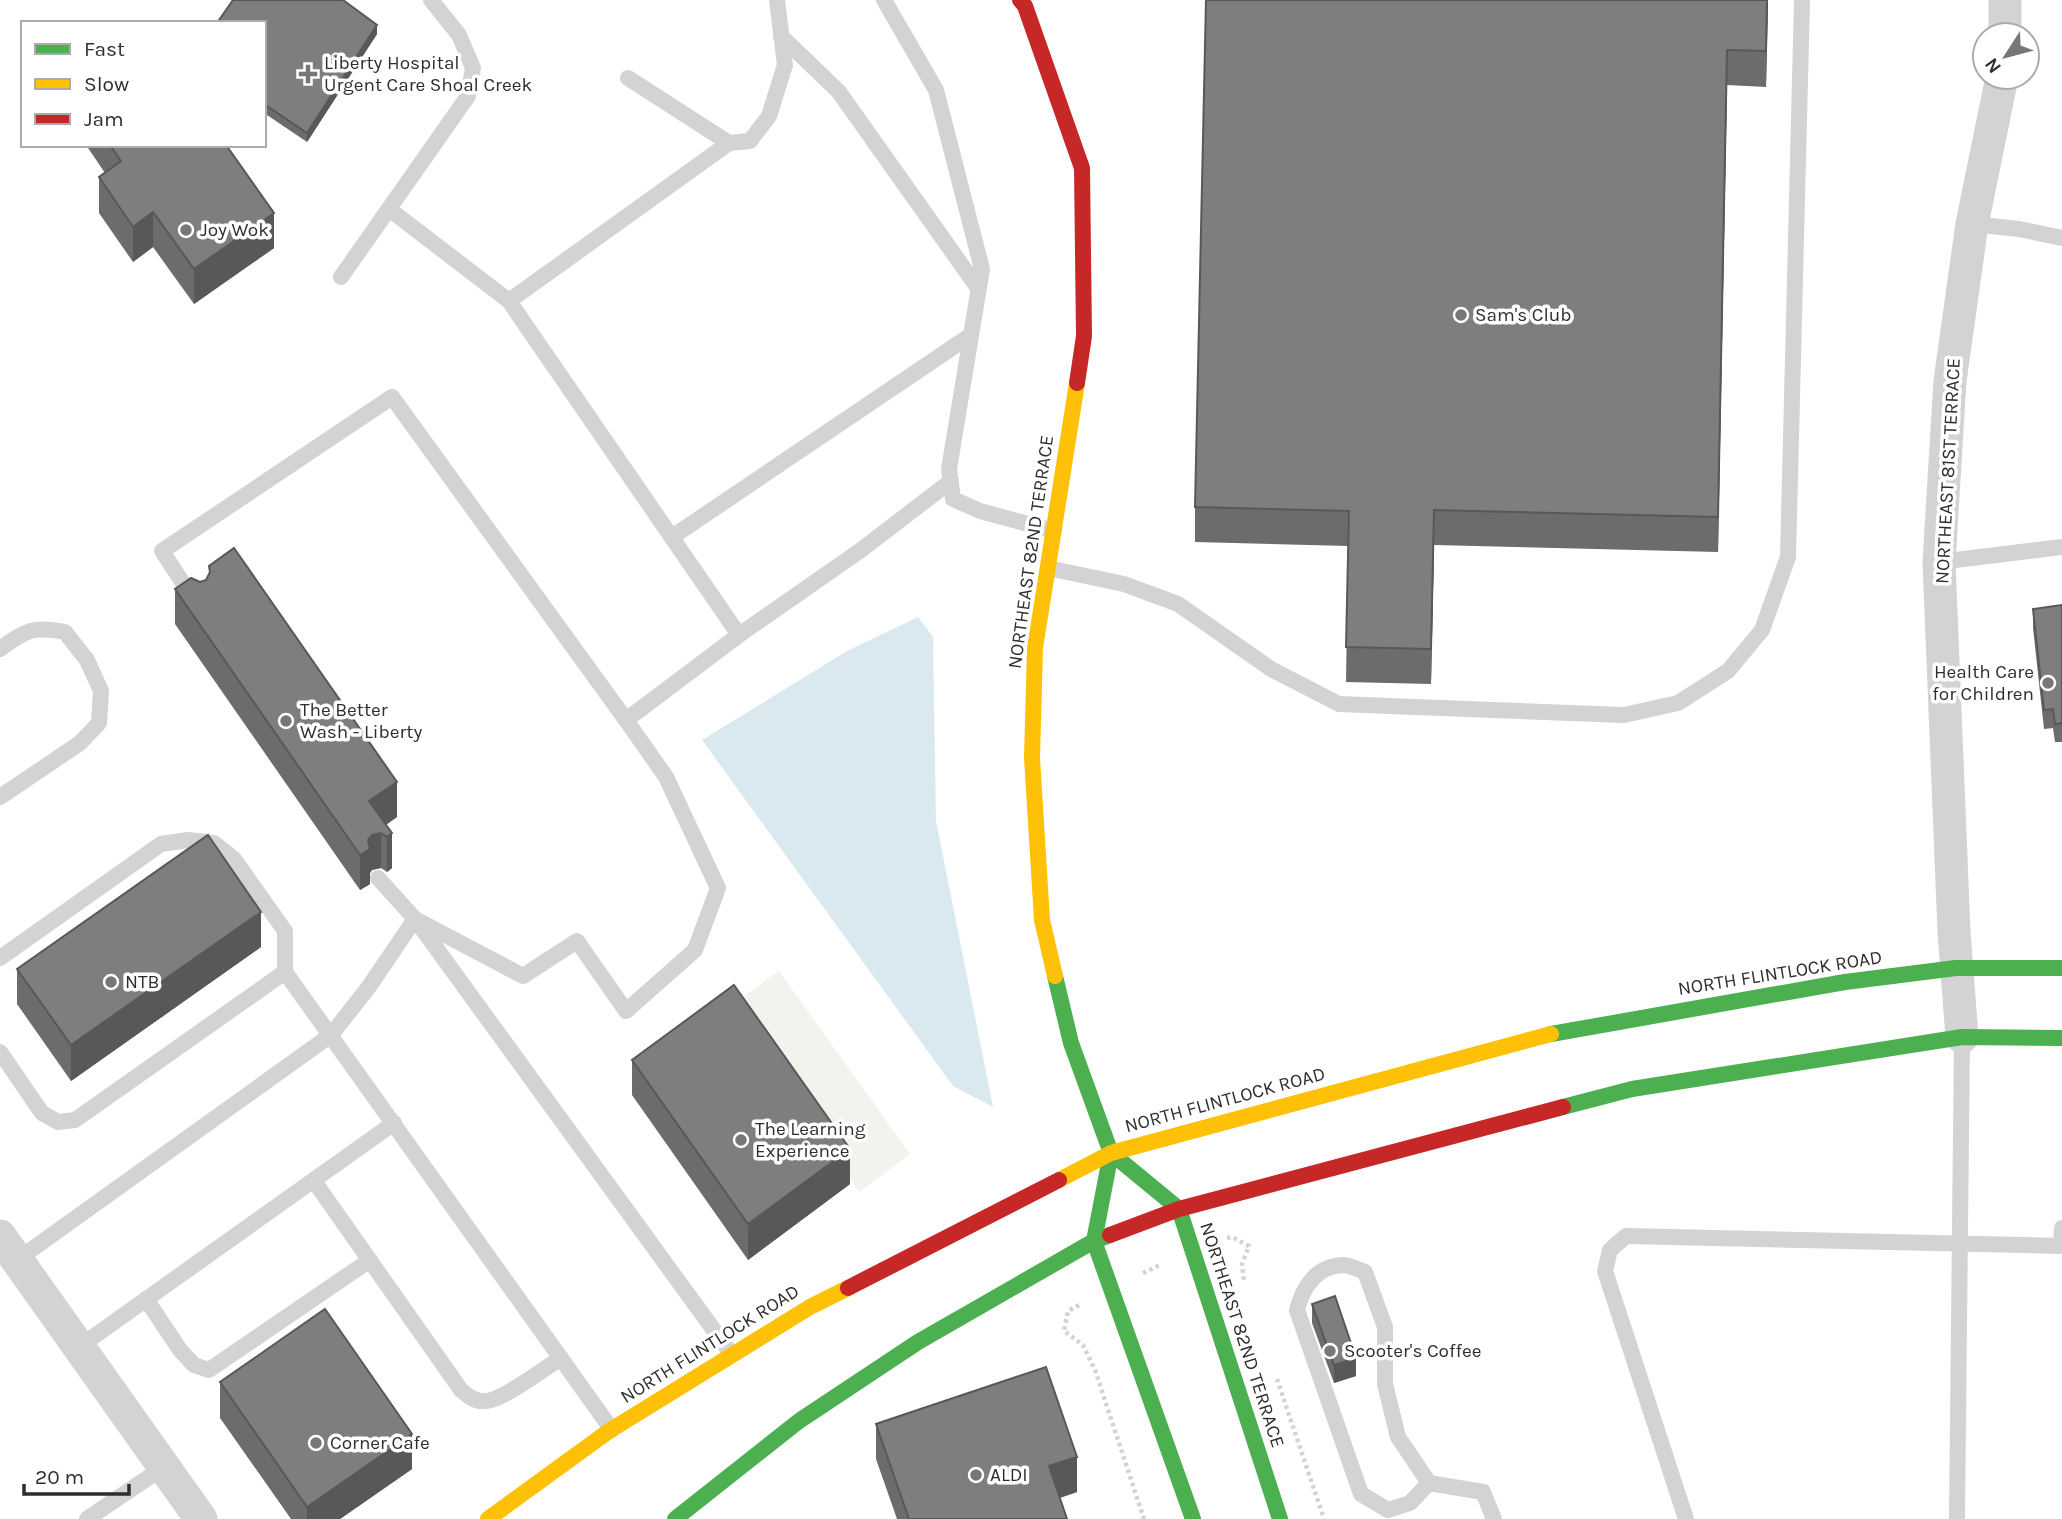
<svg xmlns="http://www.w3.org/2000/svg" width="2062" height="1519" viewBox="0 0 2062 1519" font-family="Karla,sans-serif">
  <style>
    .green { fill: #f1f3ec }
    .water { fill: #dae9f0 }
    .lines { fill: none; stroke-linecap: round; stroke-linejoin: round }
    .path { stroke: #d3d3d3; stroke-width: 4.5; stroke-dasharray: 3.5 3.5; stroke-linecap: butt }
    .lane { stroke: #d3d3d3; stroke-width: 16 }
    .street { stroke: #d3d3d3; stroke-width: 33 }
    .fast { stroke: #4caf50; stroke-width: 16 }
    .slow { stroke: #ffc107; stroke-width: 16 }
    .jam { stroke: #c62828; stroke-width: 16 }
    .wall { fill: #6c6c6c }
    .shaded-wall { fill: #585858 }
    .building { fill: #7e7e7e; stroke: #585858; stroke-width: 2 }
    .poi-dot { fill: #777; stroke: #fff; stroke-width: 2.5 }
    .labels { text-anchor: middle; dominant-baseline: central; stroke-width: 7; stroke-linejoin: round; paint-order: stroke }
    .poi-label { font-size: 19px; fill: #2e2e2e; stroke: #fff; text-anchor: start }
    .street-label { font-size: 19px; fill: #2e2e2e; stroke: #fff }
  </style>
  <rect width="100%" height="100%" fill="#fff"/>
  <!-- green -->
  <polygon class="green" points="779,971 910,1154 859,1192 726,1009"/>
  <!-- water -->
  <polygon class="water" points="918,617 933,637 936,821 993,1107 953,1086 702,740 847,651"/>
  <g class="lines">
    <!-- path -->
    <g class="path">
      <polyline points="1227,1238 1232,1237 1249,1246 1242,1264 1244,1281"/>
      <polyline points="1143,1273 1160,1265"/>
      <polyline points="1079,1305 1068,1311 1064,1331 1083,1345 1095,1370 1144,1519"/>
      <polyline points="1277,1379 1324,1519"/>
    </g>
    <!-- lane -->
    <g class="lane">
      <polyline points="884,0 936,90 982,269 949,469 953,499 980,511 1054,531"/>
      <polyline points="781,36 839,92 978,288"/>
      <polyline points="628,78 729,143 750,141 769,116 785,65 777,0"/>
      <polyline points="389,209 509,301 739,635 861,550 951,481"/>
      <polyline points="1972,224 2019,229 2062,238"/>
      <polyline points="341,277 468,96 473,68 459,35 431,0"/>
      <polyline points="509,301 729,143"/>
      <polyline points="672,537 971,335"/>
      <polyline points="1939,562 2062,547"/>
      <polyline points="1048,568 1124,584 1178,604 1271,669 1339,704 1624,715 1678,703 1728,671 1762,630 1788,557 1802,0"/>
      <polyline points="194,600 162,551 392,397 626,720 739,635"/>
      <path d="M 0,649 C 26,630 33,626 65,632 L 87,660 L 101,691 L 99,723 L 80,743 L 0,797"/>
      <polyline points="378,878 415,919 523,976 577,941 626,1011 695,950 718,888 666,777 626,720"/>
      <polyline points="0,958 161,844 188,840 214,843 234,859 285,931 285,972 612,1430"/>
      <polyline points="0,1052 42,1113 58,1122 75,1120 285,972"/>
      <path d="M 314,1181 L 461,1390 C 468,1396 475,1402 485,1401 C 502,1401 545,1368 561,1358"/>
      <polyline points="2061,1246 2062,1228"/>
      <polyline points="17,1260 331,1035 368,988 415,919 732,1355"/>
      <polyline points="146,1299 180,1350 194,1365 209,1370 370,1260"/>
      <polyline points="79,1347 394,1123"/>
      <path d="M 1429,1483 L 1410,1503 L 1388,1510 L 1361,1494 L 1297,1310 C 1303,1287 1316,1266 1343,1265 C 1350,1265 1359,1270 1365,1272 L 1385,1327 L 1385,1384 L 1398,1437 L 1429,1483 L 1483,1492 L 1494,1519"/>
      <polyline points="87,1519 164,1467"/>
      <polyline points="1686,1519 1605,1271 1610,1250 1626,1236 2062,1246"/>
      <polyline points="1957,1519 1962,1037"/>
    </g>
    <!-- street -->
    <g class="street">
      <polyline points="2005,35 2005,0"/>
      <polyline points="1962,1037 1954,932 1939,562 1950,381 1972,224 2002,77"/>
      <polyline points="0,1236 201,1519"/>
    </g>
    <!-- fast -->
    <g class="fast">
      <polyline points="1055,976 1071,1043 1111,1153 1094,1241 1193,1519"/>
      <polyline points="1551,1034 1845,982 1956,968 2062,968"/>
      <polyline points="1563,1107 1632,1089 1962,1037 2062,1038"/>
      <polyline points="1111,1153 1179,1209 1280,1519"/>
      <polyline points="675,1519 799,1421 918,1342 1094,1241 1110,1235"/>
    </g>
    <!-- slow -->
    <g class="slow">
      <polyline points="1055,976 1042,920 1032,758 1035,648 1077,383"/>
      <polyline points="1059,1180 1111,1153 1551,1034"/>
      <polyline points="488,1519 609,1431 810,1307 848,1288"/>
    </g>
    <!-- jam -->
    <g class="jam">
      <polyline points="1020,0 1025,6 1082,168 1084,336 1077,383"/>
      <polyline points="1110,1235 1179,1209 1563,1107"/>
      <polyline points="848,1288 1059,1180"/>
    </g>
  </g>
  <!-- wall -->
  <g class="wall">
    <polygon points="1768,0 1766,87 1727,85 1718,552 1434,545 1431,684 1346,682 1348,546 1195,542 1195,507"/>
    <polygon points="264,23 377,34 307,142 264,113"/>
    <polygon points="86,145 226,145 274,248 194,304 153,247 133,262 99,213 99,177 105,173"/>
    <polygon points="209,566 397,817 386,825 392,868 387,872 381,868 372,870 370,873 370,884 360,890 175,624 175,589 206,580 209,575"/>
    <polygon points="2062,605 2062,742 2055,742 2053,728 2044,729 2033,628 2033,609"/>
    <polygon points="261,947 71,1081 17,1004 17,969"/>
    <polygon points="632,1060 850,1184 748,1260 632,1095"/>
    <polygon points="1312,1304 1356,1376 1334,1383 1312,1323"/>
    <polygon points="220,1382 412,1469 340,1519 291,1519 220,1418"/>
    <polygon points="876,1424 1077,1492 1060,1498 1067,1519 897,1519 876,1459"/>
  </g>
  <!-- shaded-wall -->
  <g class="shaded-wall">
    <polygon points="1767,0 1768,0 1766,87 1766,51"/>
    <polygon points="377,25 377,34 307,142 307,133"/>
    <polygon points="1727,50 1727,85 1718,552 1718,517"/>
    <polygon points="153,212 153,247 133,262 133,227"/>
    <polygon points="274,213 274,248 194,304 194,269"/>
    <polygon points="1434,510 1434,545 1431,684 1431,649"/>
    <polygon points="397,782 397,817 369,836 369,801"/>
    <polygon points="381,833 381,868 372,870 370,873 370,884 360,890 360,855 372,835"/>
    <polygon points="392,833 392,868 387,872 387,837"/>
    <polygon points="261,912 261,947 71,1081 71,1045"/>
    <polygon points="850,1149 850,1184 748,1260 748,1224"/>
    <polygon points="1356,1358 1356,1376 1334,1383 1334,1365"/>
    <polygon points="412,1434 412,1469 340,1519 307,1519 307,1507"/>
    <polygon points="1077,1457 1077,1492 1049,1501 1049,1466"/>
  </g>
  <!-- building -->
  <g class="building">
    <polygon points="233,0 343,0 377,25 307,133 264,104 264,23 217,23"/>
    <polygon points="1206,0 1767,0 1766,51 1727,50 1718,517 1434,510 1431,649 1346,647 1349,511 1195,507"/>
    <polygon points="110,145 226,145 274,213 194,269 153,212 133,227 99,177 121,161"/>
    <polygon points="234,548 397,782 369,801 392,833 387,837 381,833 372,835 368,840 370,849 360,855 175,589 191,578 200,582 206,580 210,572 209,566"/>
    <polygon points="2062,605 2062,723 2055,724 2053,709 2044,710 2033,609"/>
    <polygon points="208,835 261,912 71,1045 17,969"/>
    <polygon points="734,985 850,1149 748,1224 632,1060"/>
    <polygon points="1335,1296 1356,1358 1334,1365 1312,1304"/>
    <polygon points="325,1309 412,1434 307,1507 220,1382"/>
    <polygon points="1046,1367 1077,1457 1049,1466 1067,1519 909,1519 876,1424"/>
  </g>
  <!-- markers -->
  <g class="poi-dot">
    <path d="M304.5 63.5h7v7h7v7h-7v7h-7v-7h-7v-7h7z"/>
    <circle cx="186" cy="230" r="7"/>
    <circle cx="1461" cy="315" r="7"/>
    <circle cx="2048" cy="683" r="7"/>
    <circle cx="286" cy="721" r="7"/>
    <circle cx="111" cy="982" r="7"/>
    <circle cx="741" cy="1140" r="7"/>
    <circle cx="1330" cy="1351" r="7"/>
    <circle cx="316" cy="1443" r="7"/>
    <circle cx="976" cy="1475" r="7"/>
  </g>
  <g class="labels">
    <!-- poi labels -->
    <g class="poi-label">
      <text x="324" y="63">Liberty Hospital<tspan x="324" dy="22">Urgent Care Shoal Creek</tspan></text>
      <text x="200" y="230">Joy Wok</text>
      <text x="1475" y="315">Sam's Club</text>
      <text x="2034" y="672" text-anchor="end">Health Care<tspan x="2034" dy="22">for Children</tspan></text>
      <text x="300" y="710">The Better<tspan x="300" dy="22">Wash - Liberty</tspan></text>
      <text x="125" y="982">NTB</text>
      <text x="755" y="1129">The Learning<tspan x="755" dy="22">Experience</tspan></text>
      <text x="1344" y="1351">Scooter's Coffee</text>
      <text x="330" y="1443">Corner Cafe</text>
      <text x="990" y="1475">ALDI</text>
    </g>
    <!-- street labels -->
    <g class="street-label">
      <text transform="translate(1948 471) rotate(-87)">NORTHEAST 81ST TERRACE</text>
      <text transform="translate(1031 552) rotate(-82)">NORTHEAST 82ND TERRACE</text>
      <text transform="translate(1780 973) rotate(-9)">NORTH FLINTLOCK ROAD</text>
      <text transform="translate(1225 1100) rotate(-15)">NORTH FLINTLOCK ROAD</text>
      <text transform="translate(1242 1335) rotate(72)">NORTHEAST 82ND TERRACE</text>
      <text transform="translate(710 1344) rotate(-32)">NORTH FLINTLOCK ROAD</text>
    </g>
  </g>
  <!-- legend -->
  <rect x="21" y="21" width="245" height="126" fill="#ffffff" stroke="#ababab" stroke-width="2"/>
  <rect x="35" y="44" width="35" height="10" fill="#4caf50" stroke="#ababab" stroke-width="2"/>
  <text x="84" y="56" font-size="21" fill="#2e2e2e">Fast</text>
  <rect x="35" y="79" width="35" height="10" fill="#ffc107" stroke="#ababab" stroke-width="2"/>
  <text x="84" y="91" font-size="21" fill="#2e2e2e">Slow</text>
  <rect x="35" y="114" width="35" height="10" fill="#c62828" stroke="#ababab" stroke-width="2"/>
  <text x="84" y="126" font-size="21" fill="#2e2e2e">Jam</text>
  <!-- north arrow -->
  <g transform="translate(2006 56) rotate(234)"><circle r="33" fill="#ffffff" stroke="#ababab" stroke-width="2"/>
  <path d="M0-5L12 26L0 18L-12 26Z" fill="#777777"/>
  <text y="-10" font-size="19" font-weight="bold" text-anchor="middle" fill="#2e2e2e">N</text>
  </g>
  <!-- scale -->
  <path d="M24 1484v10h105v-10" fill="none" stroke="#2e2e2e" stroke-width="3.5"/>
  <text x="35" y="1484" font-size="21" fill="#2e2e2e" stroke="#ffffff" stroke-width="5" paint-order="stroke">20 m</text>
</svg>
